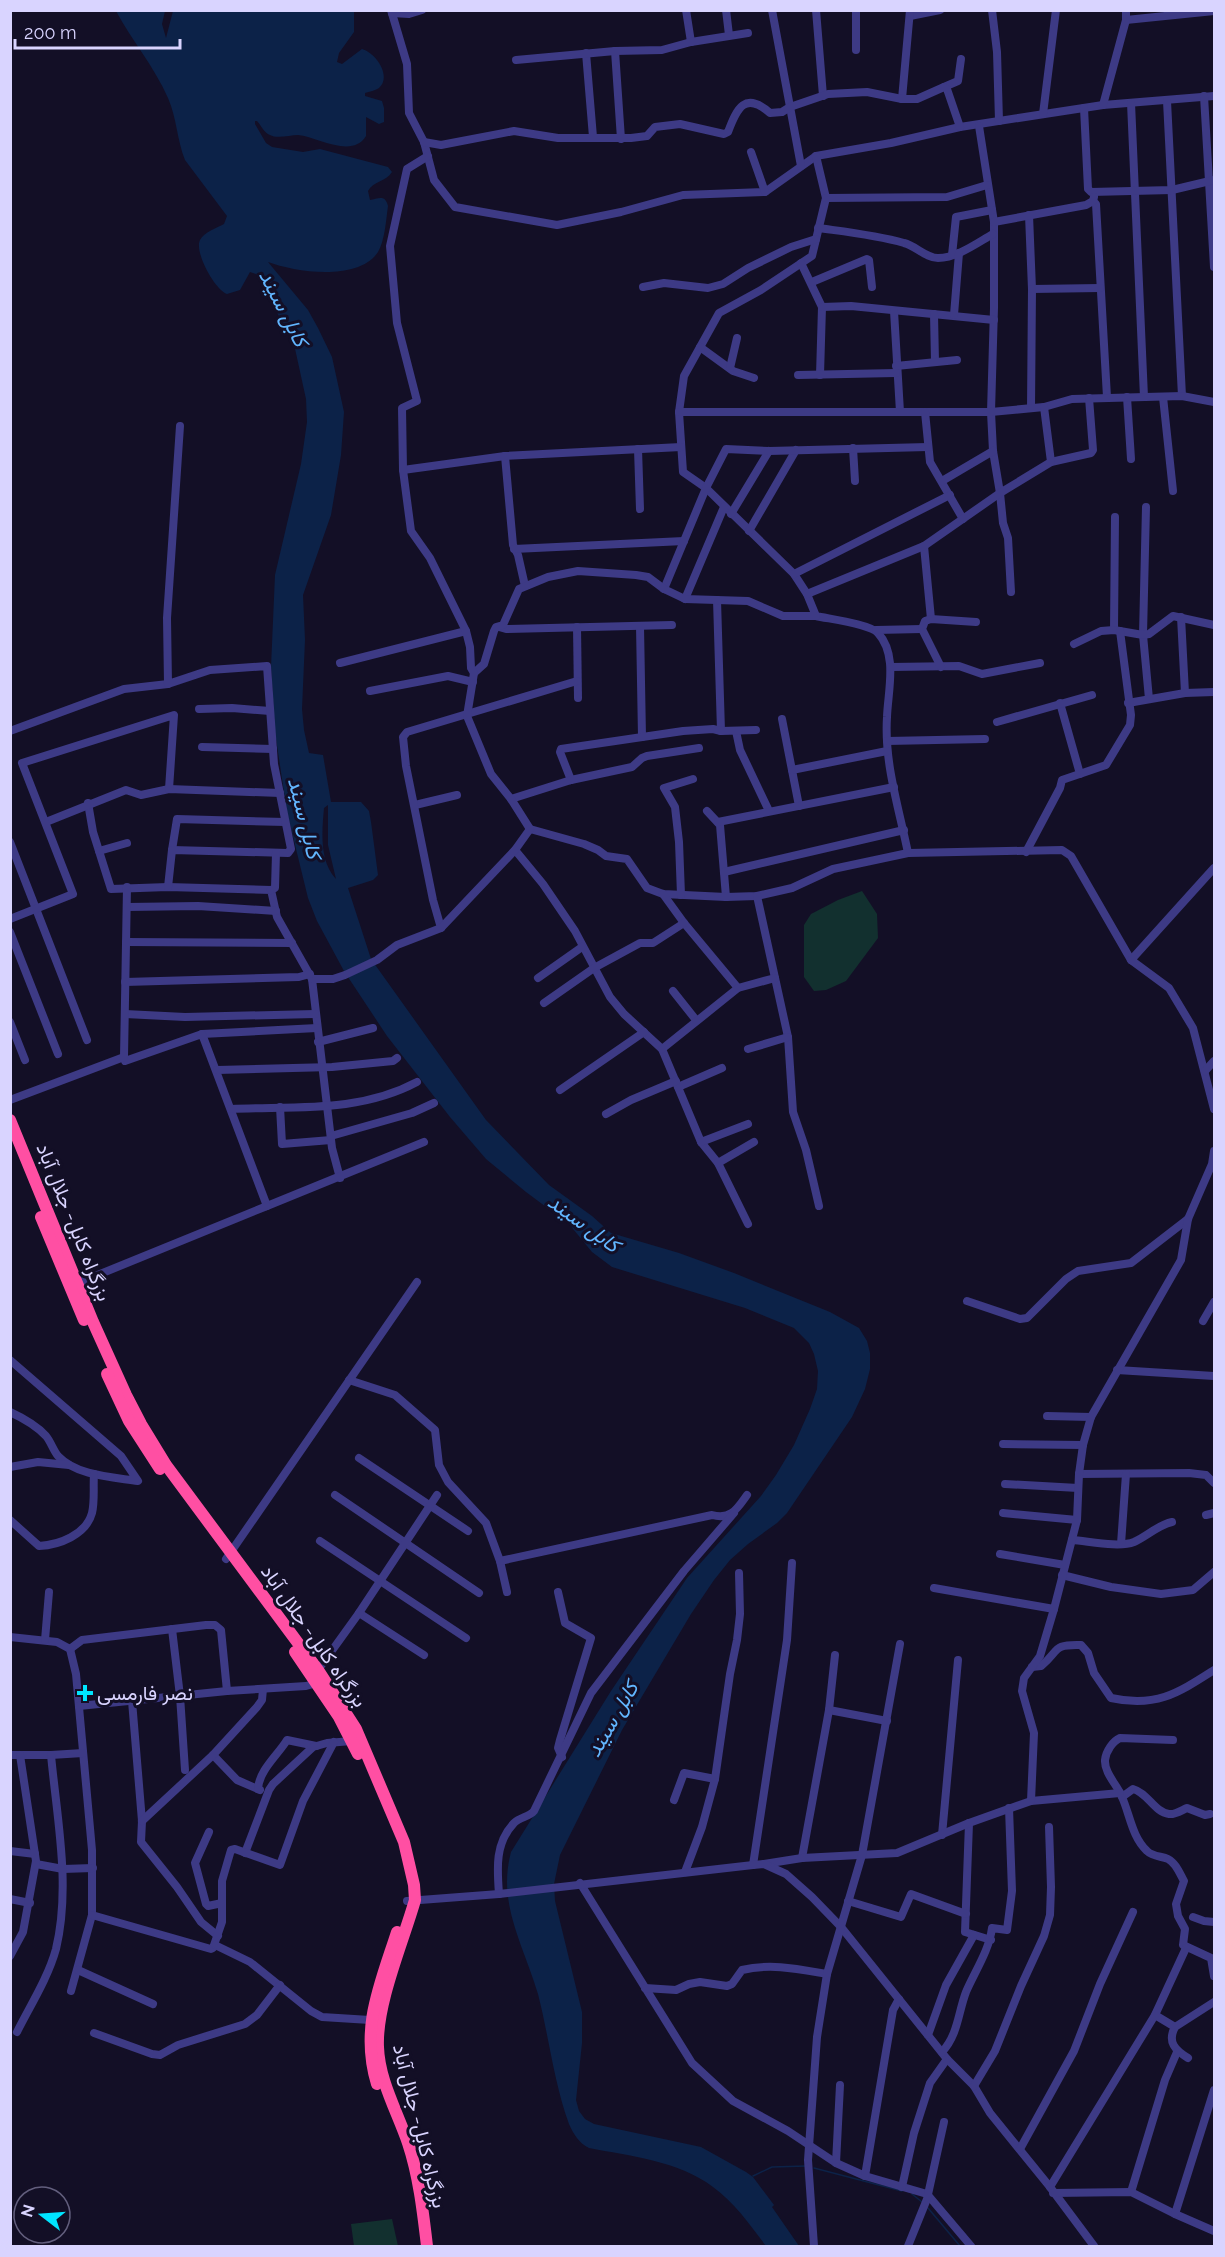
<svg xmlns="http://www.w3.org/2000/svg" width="1225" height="2257" viewBox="0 0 1225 2257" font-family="Raleway,Vazirmatn,sans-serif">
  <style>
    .green { fill: #12302f }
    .water { fill: #0c2248; fill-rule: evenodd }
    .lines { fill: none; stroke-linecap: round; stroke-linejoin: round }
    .stream { stroke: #0c2248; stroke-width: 1.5 }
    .minor { stroke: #3d3a85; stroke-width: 8 }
    .highway { stroke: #ff4fa3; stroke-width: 12 }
    .poi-dot { fill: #00e5ff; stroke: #130f26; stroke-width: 2 }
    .labels { text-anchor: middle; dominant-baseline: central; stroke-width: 6; stroke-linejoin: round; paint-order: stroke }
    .street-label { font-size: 20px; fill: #d9d4ff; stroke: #130f26 }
    .poi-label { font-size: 20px; fill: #d9d4ff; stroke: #130f26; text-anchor: start }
    .water-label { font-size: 21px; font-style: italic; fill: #62b6ff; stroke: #130f26 }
  </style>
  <rect width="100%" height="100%" fill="#130f26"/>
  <!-- green -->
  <g class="green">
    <polygon points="862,891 877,914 878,938 846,981 826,990 814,991 804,977 804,925 811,914 838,900"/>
    <polygon points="392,2219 398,2246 354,2246 351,2224"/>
  </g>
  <!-- water -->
  <path class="water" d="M 116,11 L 165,11 L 162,24 L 166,38 L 173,11 L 354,11 L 354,32 L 339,53 L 337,62 L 342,64 L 362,49 C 376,53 392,76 379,88 C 376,90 369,92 365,93 L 365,96 L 382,101 L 384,108 L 384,122 L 379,124 L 366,117 L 366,136 C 352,159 318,137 298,135 C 290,135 277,139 270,135 C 264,133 261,125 257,121 L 255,121 L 255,124 L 266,143 L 272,147 L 303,152 L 320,149 L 388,167 L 392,172 C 386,182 373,181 368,191 L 370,200 C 378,199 385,194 388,206 C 386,220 385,240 378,252 C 358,282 295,272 268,262 L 308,310 L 318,328 L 332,357 L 344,412 L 341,455 L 331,515 L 303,595 L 305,640 L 302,709 L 304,730 L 309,753 L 323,755 L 331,802 L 361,802 L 369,811 L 371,822 L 378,875 L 373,880 L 348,888 L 371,959 L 486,1120 L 549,1185 L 592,1216 L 611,1233 L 679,1253 L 734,1273 L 830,1312 L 859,1328 L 867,1341 L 870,1353 L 870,1369 L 865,1389 L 852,1417 L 787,1513 L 777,1523 L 748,1544 L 730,1560 L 714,1580 L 691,1614 L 622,1730 L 560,1855 L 554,1884 L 555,1901 L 582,2012 L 582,2043 L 576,2100 L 579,2111 L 585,2119 L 594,2124 L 701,2147 L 746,2172 L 753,2177 L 774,2205 L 772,2207 L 799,2246 L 766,2246 C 750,2225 735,2203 713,2187 C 679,2161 630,2156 589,2148 C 579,2143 574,2135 569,2124 C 554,2083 549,2037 538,1994 C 529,1963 512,1929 508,1897 C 506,1882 507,1867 511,1852 L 611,1691 L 687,1578 L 761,1496 L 776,1475 L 794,1445 L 810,1409 L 817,1389 L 818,1371 L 814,1354 L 809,1343 L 794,1328 L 745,1308 L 612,1267 L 592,1252 L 569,1224 L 526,1192 L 486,1159 L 450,1117 L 387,1036 L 344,971 L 317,921 L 308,898 L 287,812 L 275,732 L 271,667 L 275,575 L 301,464 L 307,422 L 306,399 L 294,344 L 256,274 L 250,272 L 240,290 L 227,294 C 215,290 194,252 200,240 C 204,232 217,228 224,224 L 227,216 L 185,160 C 177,140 177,119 168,98 C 154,66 132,41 116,11 ZM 328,805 L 328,845 L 336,879 C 319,861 322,831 324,808 Z"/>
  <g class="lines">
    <!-- stream -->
    <g class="stream">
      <polyline points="814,2168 902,2191"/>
      <polyline points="753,2176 772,2167 806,2166"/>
      <polyline points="912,2194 922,2202"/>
      <polyline points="928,2208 960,2246"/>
    </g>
    <!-- minor -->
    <g class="minor">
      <polyline points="391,10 407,64 409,113 424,142 434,180 455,207 557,225 621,212 683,195 765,192 816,156 891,143 960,127 1103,105 1214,96"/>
      <polyline points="686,10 691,42"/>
      <polyline points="726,10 729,35"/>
      <polyline points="772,10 801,166"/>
      <polyline points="816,10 823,96"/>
      <polyline points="856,10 856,50"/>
      <polyline points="992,10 997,52 999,121"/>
      <polyline points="392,13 409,14 422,10"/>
      <polyline points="910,16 940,10"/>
      <polyline points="1126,20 1214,11"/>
      <polyline points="615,51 621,139"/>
      <polyline points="586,53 593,137"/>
      <polyline points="516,60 615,51 662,50 691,42 748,33"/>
      <polyline points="944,87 958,81 961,59"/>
      <polyline points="1204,96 1214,267"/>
      <polyline points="902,99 910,10"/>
      <polyline points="1167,101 1182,396"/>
      <polyline points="1131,103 1144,397"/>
      <polyline points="1103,105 1126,20 1126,10"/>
      <polyline points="1084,108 1088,189 1091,192 1172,190 1214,180"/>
      <polyline points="1043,114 1056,10"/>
      <polyline points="979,126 994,222 994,308 991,412 993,451 1000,493 1003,523 1008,538 1011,592"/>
      <path d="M 424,142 L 441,145 L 514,131 L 558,138 L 631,138 L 647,136 L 655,127 L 680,124 L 724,134 L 728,132 C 737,108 745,91 770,113 L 782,112 L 790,107 L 828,94 L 867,92 L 902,99 L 917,99 L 944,87 L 947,89 L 960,127"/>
      <polyline points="751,152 765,192"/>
      <path d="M 816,156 L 826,198 L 812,256 L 761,290 L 719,313 L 684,376 L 679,412 L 683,472 L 706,488 L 794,574 L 807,594 L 816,616 C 829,619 870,624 878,633 C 898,655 888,690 887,717 C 884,763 899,808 908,853"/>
      <polyline points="826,198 947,197 987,185"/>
      <polyline points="1093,201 1096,204 1107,397"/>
      <polyline points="1029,215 1032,289 1031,408"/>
      <polyline points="994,222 1086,205 1093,201 1094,197"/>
      <path d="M 818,228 C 847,232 876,235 904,243 C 916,246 926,258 938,258 C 957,258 977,243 993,234"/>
      <polyline points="952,255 956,217 992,210"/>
      <polyline points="801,263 822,307 820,375"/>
      <polyline points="812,282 867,259 869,260 872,287"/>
      <polyline points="643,287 664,283 708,288 723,284 748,268 791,247 816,239"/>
      <polyline points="1032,289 1100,288"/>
      <polyline points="822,307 851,306 994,320"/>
      <polyline points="894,311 900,412"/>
      <polyline points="934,314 935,362"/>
      <polyline points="954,315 959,253"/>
      <polyline points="700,347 733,371 754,378"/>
      <polyline points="896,366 957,360"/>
      <polyline points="730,368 737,338"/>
      <polyline points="798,375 896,373"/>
      <polyline points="1127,397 1131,459"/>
      <polyline points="1163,397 1173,491"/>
      <polyline points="679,412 991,412 1044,407 1072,399 1182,396 1214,402"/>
      <polyline points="925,412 930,462 963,519"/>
      <polyline points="853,448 855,481"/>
      <polyline points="638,449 640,509"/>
      <polyline points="505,456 513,545 518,555 525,586"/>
      <polyline points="1051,462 1091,453 1093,450 1089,398"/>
      <polyline points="403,470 505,456 681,447"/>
      <polyline points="942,481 993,451"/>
      <polyline points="1146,507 1143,635 1149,699"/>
      <polyline points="731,514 769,451"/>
      <polyline points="749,531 796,450"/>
      <polyline points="924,546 931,619"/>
      <polyline points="514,549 684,541"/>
      <polyline points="794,574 950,495"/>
      <polyline points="664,589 706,488 726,449 769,451 928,447"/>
      <polyline points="807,594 924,546 1000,493 1051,462 1044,407"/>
      <polyline points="685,599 724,507"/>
      <polyline points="717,600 721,731"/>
      <polyline points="1181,617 1185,693"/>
      <polyline points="640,626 642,737"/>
      <polyline points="499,627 506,629 672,625"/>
      <polyline points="577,627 578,698"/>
      <polyline points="876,630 922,629"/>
      <polyline points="1114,630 1115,517"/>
      <polyline points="1074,644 1101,631 1114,630 1143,635 1149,634 1173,616 1214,625"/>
      <polyline points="340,663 466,631"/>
      <polyline points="891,667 959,666 982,674 1040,663"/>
      <polyline points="941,667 922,629 925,621 931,619 976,622"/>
      <polyline points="474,673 484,664 494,631 496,627 503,625 519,589 548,577 578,571 636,575 648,577 664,589 685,599 748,601 783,616 816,616"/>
      <polyline points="370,691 448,676 473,682"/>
      <polyline points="1060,703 1080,774"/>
      <polyline points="1128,703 1185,693 1214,692"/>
      <polyline points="199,709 232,708 270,711"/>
      <polyline points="782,719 799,806"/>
      <polyline points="997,722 1092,695"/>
      <polyline points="10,731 124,689 168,684"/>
      <polyline points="736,731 740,750 769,811"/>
      <polyline points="887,741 985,739"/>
      <polyline points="202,747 273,749"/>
      <polyline points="792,770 887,751"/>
      <polyline points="571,780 560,752 561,749 683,731 713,729 721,731 756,730"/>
      <polyline points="511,799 571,780 632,767 642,758 647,756 699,748"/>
      <polyline points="88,803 93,832 111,889 168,887 271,890 277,917 312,979 332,1148 340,1178"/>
      <polyline points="415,805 457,795"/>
      <polyline points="707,811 720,825 726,897"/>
      <polyline points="46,822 126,790 141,795 169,789 280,793"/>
      <polyline points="718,822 894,787"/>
      <polyline points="530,829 584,844 598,850 606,856 627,859 647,888 663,894 726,897 757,896 792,888 833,869 908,853 1062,850 1071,856 1131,960"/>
      <polyline points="10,842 87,1040"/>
      <polyline points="172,850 177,819 285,822"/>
      <polyline points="515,850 543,884 575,931 610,997 624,1014 662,1049 701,1142 718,1163 748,1224"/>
      <polyline points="99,851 127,843"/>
      <polyline points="1026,852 1060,788 1062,780 1106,765 1130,725 1131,715 1120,631"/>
      <polyline points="1214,868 1131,960 1169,988 1193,1028 1214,1109"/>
      <polyline points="724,872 904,830"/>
      <polyline points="168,887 172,850 288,853 291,849 274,764 267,666 210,670 168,684 167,618 180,426"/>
      <polyline points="271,890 275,888 276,853"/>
      <polyline points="663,894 684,923 738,988"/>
      <polyline points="681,895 679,842 675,807 664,788 693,779"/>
      <polyline points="757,896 788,1037 793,1112 806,1150 819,1206"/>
      <polyline points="127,907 198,906 276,911"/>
      <polyline points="10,919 73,894 22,763 174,715 169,789"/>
      <polyline points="441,928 433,900 406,766 403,737 407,732 577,681"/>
      <polyline points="10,932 58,1054"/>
      <polyline points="126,942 292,943"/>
      <polyline points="538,978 582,947"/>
      <polyline points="312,979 333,979 345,975 377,960 397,945 441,928 515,850 530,829 511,799 491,774 467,716 474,673 471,668 470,647 466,631 430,558 411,531 403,470 402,408 417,401 397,323 390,246 407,169 428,156"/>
      <polyline points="125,982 299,977 310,974"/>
      <polyline points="673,991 696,1020"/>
      <polyline points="544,1003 594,968 640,943 653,943 684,923"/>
      <polyline points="125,1014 185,1017 315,1014"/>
      <polyline points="10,1022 25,1060"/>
      <polyline points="202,1034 317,1028"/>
      <polyline points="318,1042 373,1028"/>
      <polyline points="662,1049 738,988 775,978"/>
      <polyline points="748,1049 788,1037"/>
      <polyline points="124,1057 125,1061 202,1034 267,1206 424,1142"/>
      <polyline points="217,1070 332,1067 393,1061 397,1058"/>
      <polyline points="1205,1071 1214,1061"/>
      <polyline points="678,1087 722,1068"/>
      <polyline points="560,1090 644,1032"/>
      <polyline points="10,1100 124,1057 127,887"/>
      <polyline points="280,1107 282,1144 331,1140"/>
      <path d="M 231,1109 C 295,1106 359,1113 417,1082"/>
      <polyline points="606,1114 631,1100 676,1081"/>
      <polyline points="331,1136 412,1113 434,1103"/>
      <polyline points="701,1142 748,1124"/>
      <polyline points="718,1163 754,1142"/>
      <polyline points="78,1283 267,1206"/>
      <polyline points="967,1301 1020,1319 1027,1318 1066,1279 1078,1271 1131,1263 1188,1219"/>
      <polyline points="1203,1321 1214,1302"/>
      <path d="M 10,1360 L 121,1456 L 138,1481 C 112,1477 77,1476 58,1456 C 53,1450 51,1442 46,1436 C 36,1425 23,1418 10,1412"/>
      <polyline points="1117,1370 1214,1376"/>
      <polyline points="349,1380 395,1395 435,1430 439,1465 448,1482 486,1523 500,1561 507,1592"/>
      <polyline points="1047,1416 1091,1417"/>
      <polyline points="1003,1444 1083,1445"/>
      <polyline points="359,1458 468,1531"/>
      <polyline points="10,1467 38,1462 69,1465"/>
      <polyline points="1079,1474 1189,1473 1206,1475 1214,1483"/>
      <polyline points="1005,1484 1078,1488"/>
      <polyline points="335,1495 479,1593"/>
      <polyline points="1003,1513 1077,1520"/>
      <polyline points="1206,1515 1214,1513"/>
      <path d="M 10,1520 L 39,1546 C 59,1545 86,1535 92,1513 C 95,1501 93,1486 94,1474"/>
      <path d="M 1072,1540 C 1088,1541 1119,1548 1134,1542 C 1147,1536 1158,1525 1172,1522"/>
      <polyline points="320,1541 466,1638"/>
      <polyline points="1121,1544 1126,1474"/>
      <polyline points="1000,1554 1065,1565"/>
      <polyline points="226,1559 417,1282"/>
      <path d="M 500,1561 L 712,1515 C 731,1520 737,1509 747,1495"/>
      <polyline points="1062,1575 1111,1587 1161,1594 1193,1590 1214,1572"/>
      <polyline points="934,1588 1054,1609"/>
      <polyline points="558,1592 565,1623 591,1638 560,1740 558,1748 562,1757"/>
      <polyline points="359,1613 424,1655"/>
      <polyline points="172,1629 180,1696 185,1770"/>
      <polyline points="10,1637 57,1642 70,1649 76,1674 92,1850 92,1915 71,1991"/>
      <polyline points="45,1640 49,1592"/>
      <polyline points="70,1649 82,1640 206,1625 215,1625 221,1630 227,1691"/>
      <path d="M 1032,1667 L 1041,1666 C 1060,1651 1051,1644 1081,1645 L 1088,1653 L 1094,1673 L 1111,1698 C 1156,1708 1178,1693 1214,1670"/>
      <polyline points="318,1670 359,1613 437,1495"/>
      <polyline points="132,1701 142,1821 141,1842 177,1887 201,1922 218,1936"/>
      <polyline points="79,1706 227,1691 306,1686 317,1683"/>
      <polyline points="829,1710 887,1721"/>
      <path d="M 1173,1740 L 1120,1738 C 1113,1741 1106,1751 1105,1760 C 1104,1773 1118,1786 1122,1797 C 1130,1815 1132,1837 1147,1851 C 1153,1857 1162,1856 1168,1859 C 1176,1863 1180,1874 1184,1881 L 1176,1904 L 1178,1916 L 1185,1929 L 1183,1945 L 1211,1958 L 1214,1976"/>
      <polyline points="10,1755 51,1755 83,1753"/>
      <polyline points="213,1755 237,1780 260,1790"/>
      <path d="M 258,1789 C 259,1770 278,1755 287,1740 L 316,1746"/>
      <path d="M 1122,1797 L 1133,1789 C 1148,1793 1154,1812 1169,1814 C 1175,1815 1182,1810 1187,1808 L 1205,1815 L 1210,1814"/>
      <polyline points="674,1800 684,1773 715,1779"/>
      <polyline points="1031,1801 1120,1793"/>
      <polyline points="142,1821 213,1755 257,1707 262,1700 263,1689"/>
      <polyline points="969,1823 965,1932 991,1940"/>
      <polyline points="209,1832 195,1863 206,1904 208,1906 222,1903"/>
      <polyline points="942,1835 958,1660"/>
      <polyline points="10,1851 35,1854"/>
      <polyline points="245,1853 269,1790 273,1784 313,1747 327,1743 352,1741"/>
      <polyline points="802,1858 829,1710 835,1655"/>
      <polyline points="36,1864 63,1869 93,1868"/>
      <polyline points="764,1864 802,1858 897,1853 969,1823 1031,1801 1034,1733 1022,1691 1024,1678 1040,1656 1054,1609 1077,1520 1079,1474 1083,1445 1091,1417 1181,1260 1188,1219 1212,1164 1214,1151"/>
      <polyline points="753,1865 787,1640 792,1563"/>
      <polyline points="685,1872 702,1827 715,1779 730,1674 737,1640 740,1614 739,1573"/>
      <polyline points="580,1883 692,2063 733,2101 788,2131 836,2163 865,2176 927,2194 971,2246"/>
      <path d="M 499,1894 C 497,1868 495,1843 514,1823 C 520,1817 529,1817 534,1811 L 591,1693 L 684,1571 L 734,1513"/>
      <polyline points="10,1899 30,1903"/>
      <polyline points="407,1901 499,1894 753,1865 764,1864 786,1874 812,1897 841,1927 947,2059 974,2086 990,2113 1050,2187 1094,2246"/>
      <polyline points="848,1901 901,1917 911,1894 966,1914"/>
      <polyline points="92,1915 211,1949 213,1948 222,1922 222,1881 231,1850 235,1849 280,1865 303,1801 334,1742"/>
      <polyline points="1193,1917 1204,1921 1214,1922"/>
      <polyline points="215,1945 250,1962 311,2011 322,2017 370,2020"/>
      <polyline points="10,1956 23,1932 36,1861 20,1755"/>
      <polyline points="78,1970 153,2004"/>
      <path d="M 645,1988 L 676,1990 L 689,1984 L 700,1982 L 727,1986 L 732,1984 L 742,1970 C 771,1963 798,1969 827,1974"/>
      <polyline points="1155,2015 1175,2027"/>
      <path d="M 17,2032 C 30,2006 48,1978 56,1949 C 71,1886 57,1819 51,1755"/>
      <polyline points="94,2033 152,2054 160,2055 178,2045 245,2024 257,2015 280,1985"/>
      <polyline points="928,2035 946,1985 974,1935"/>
      <path d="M 942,2052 C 958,2035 958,2013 966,1992 C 975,1971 989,1951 992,1928 L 1007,1930 L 1012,1891 L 1009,1808"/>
      <path d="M 1188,2058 C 1175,2050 1167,2042 1175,2027 L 1214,2002"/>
      <polyline points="974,2086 995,2051 1021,1986 1044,1936 1050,1915 1051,1887 1049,1827"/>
      <polyline points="1020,2149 1074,2051 1100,1984 1133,1912"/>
      <polyline points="836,2163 840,2085"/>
      <polyline points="865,2176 893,2010 899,1999"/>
      <polyline points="902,2187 914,2133 930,2083 947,2059"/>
      <polyline points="1050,2187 1155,2015 1186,1948"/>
      <polyline points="1131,2192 1165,2080 1177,2052"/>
      <polyline points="1053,2193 1131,2192 1175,2214 1214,2231"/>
      <polyline points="1175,2214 1214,2090"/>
      <polyline points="814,2246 808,2160 817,2037 827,1974 862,1855 900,1644"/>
      <polyline points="908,2246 927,2199 944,2122"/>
    </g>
    <!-- highway -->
    <g class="highway">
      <path d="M 10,1120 L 93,1322 L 126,1395 L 141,1424 L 166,1465 L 318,1670 L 356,1729 L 404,1842 L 414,1885 L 415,1900 C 403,1942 376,2004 378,2047 C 379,2080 397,2111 408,2143 C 419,2176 423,2212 427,2246"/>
      <polyline points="41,1217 84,1320"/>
      <polyline points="107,1374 129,1421 160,1469"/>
      <polyline points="295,1652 339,1717 358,1754"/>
      <path d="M 377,2084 C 360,2028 380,1985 397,1932"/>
    </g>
  </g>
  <!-- markers -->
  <path class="poi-dot" d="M82 1684h6v6h6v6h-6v6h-6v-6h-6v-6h6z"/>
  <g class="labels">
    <!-- street labels -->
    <g class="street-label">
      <text transform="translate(74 1222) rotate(68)">بزرگراه کابل- جلال آباد</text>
      <text transform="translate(314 1636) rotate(55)">بزرگراه کابل- جلال آباد</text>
      <text transform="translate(420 2126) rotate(76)">بزرگراه کابل- جلال آباد</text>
    </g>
    <!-- poi labels -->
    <g class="poi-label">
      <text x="97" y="1693">نصر فارمسی</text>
    </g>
    <!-- water labels -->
    <g class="water-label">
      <text transform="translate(284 308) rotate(63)">کابل سيند</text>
      <text transform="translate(305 818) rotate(76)">کابل سيند</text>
      <text transform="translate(584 1223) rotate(36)">کابل سيند</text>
      <text transform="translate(612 1719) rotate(-60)">کابل سيند</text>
    </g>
  </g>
  <!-- border -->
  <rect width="1225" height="2257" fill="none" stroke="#d9d4ff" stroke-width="24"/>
  <!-- north arrow -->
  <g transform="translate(42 2215) rotate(287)"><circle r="28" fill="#130f26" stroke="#625e7d" stroke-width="1.5"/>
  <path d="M0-4.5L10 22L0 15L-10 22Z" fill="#00e5ff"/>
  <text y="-9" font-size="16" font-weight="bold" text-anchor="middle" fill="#d9d4ff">N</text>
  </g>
  <!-- scale -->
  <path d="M15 39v9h165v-9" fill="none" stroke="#d9d4ff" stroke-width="3"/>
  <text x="24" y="39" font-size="18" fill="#d9d4ff" stroke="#130f26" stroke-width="4.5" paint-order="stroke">200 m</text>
</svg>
